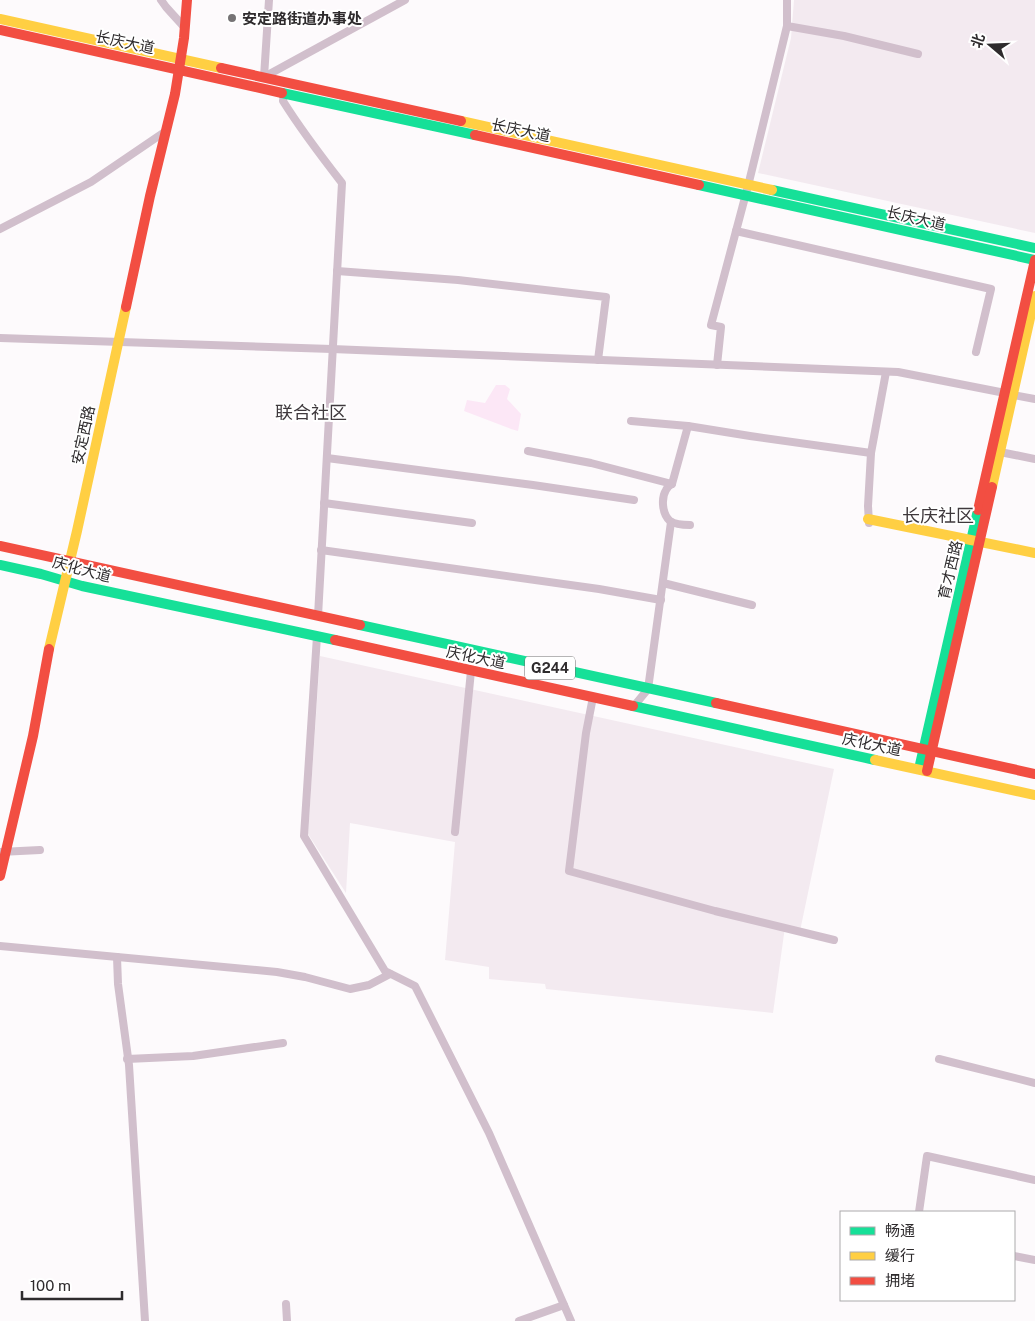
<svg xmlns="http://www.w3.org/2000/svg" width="1035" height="1321" viewBox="0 0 1035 1321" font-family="'Public Sans','Noto Sans SC',sans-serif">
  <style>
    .built { fill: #f3eaf0 }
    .green { fill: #fce7f6 }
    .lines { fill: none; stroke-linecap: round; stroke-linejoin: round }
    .street { stroke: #d1bfcc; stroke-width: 8 }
    .fast { stroke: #16e098; stroke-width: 10 }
    .slow { stroke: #ffcf43; stroke-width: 10 }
    .jam { stroke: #f24e42; stroke-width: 10 }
    .poi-dot { fill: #767375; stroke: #fff; stroke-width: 2 }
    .labels { text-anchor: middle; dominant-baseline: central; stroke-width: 4; stroke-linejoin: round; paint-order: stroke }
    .shield { fill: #fff; stroke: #6d6b6c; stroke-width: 1 }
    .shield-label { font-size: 14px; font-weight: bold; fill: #2e2b2d }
    .poi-label { font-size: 15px; font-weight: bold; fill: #2e2b2d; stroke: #fff; text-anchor: start }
    .street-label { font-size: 15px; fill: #2e2b2d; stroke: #fff }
    .quarter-label { font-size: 18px; fill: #3f393d; stroke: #fff }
  </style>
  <rect width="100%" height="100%" fill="#fdfafc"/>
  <!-- built -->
  <g class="built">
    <polygon points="794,0 1035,0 1035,233 758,173 791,38"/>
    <polygon points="320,656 834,769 800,931 785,927 773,1013 546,989 545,984 489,979 489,967 445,960 455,842 350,823 346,893 308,834"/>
  </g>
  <!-- green -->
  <polygon class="green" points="496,385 505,385 510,389 507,399 521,414 518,431 511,429 464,411 467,400 485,403"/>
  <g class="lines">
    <!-- street -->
    <g class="street">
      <polyline points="161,0 166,7 185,28"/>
      <polyline points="787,26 844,36 918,54"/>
      <polyline points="264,77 405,0"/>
      <polyline points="264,77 269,0"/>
      <path d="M 284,93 L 283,101 C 301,130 321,156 342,183 L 318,616"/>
      <polyline points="0,229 91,182 166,131"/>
      <polyline points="736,231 991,289 976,352"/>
      <polyline points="337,271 458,280 606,297 598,360"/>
      <polyline points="0,338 332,349 898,372 1005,393"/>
      <polyline points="717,365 721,327 711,325 748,186 787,26 787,0"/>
      <polyline points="1013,395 1035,399"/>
      <polyline points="631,421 688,426 750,436 871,453"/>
      <path d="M 688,426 L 672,484 C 670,485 667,488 666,490 C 661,498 662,514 670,521 C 676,525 684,525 690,525"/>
      <polyline points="528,451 591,463 672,484"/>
      <polyline points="1000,452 1035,459"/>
      <polyline points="327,458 533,485 634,500"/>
      <polyline points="324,503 472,523"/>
      <polyline points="869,523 868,506 871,453 886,372"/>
      <polyline points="321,550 599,589 661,600"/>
      <polyline points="663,583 752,605"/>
      <polyline points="317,636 304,836 385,971 415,986 489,1133 571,1321"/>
      <polyline points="593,697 586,733 569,871 715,911 834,940"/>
      <polyline points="634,706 648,689 671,522"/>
      <polyline points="455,832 471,671"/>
      <polyline points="0,852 40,850"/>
      <polyline points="0,946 277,972 305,977 350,989 369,985 390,974"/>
      <polyline points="117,957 118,984 129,1065 145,1321"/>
      <polyline points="127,1059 193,1056 283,1043"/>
      <polyline points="939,1059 1035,1083"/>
      <polyline points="919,1212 927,1156 1035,1180"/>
      <polyline points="1014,1256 1035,1260"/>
      <polyline points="286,1304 287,1321"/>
      <polyline points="519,1321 564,1305"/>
    </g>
    <!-- fast -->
    <g class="fast">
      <polyline points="282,93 475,135"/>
      <polyline points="699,185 1035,260"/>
      <polyline points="772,190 1035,248"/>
      <polyline points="0,565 41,574 82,586 335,640"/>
      <polyline points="360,625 716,703"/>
      <polyline points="633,706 875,760"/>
      <polyline points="919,769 978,510"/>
    </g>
    <!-- slow -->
    <g class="slow">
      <polyline points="0,19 221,68"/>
      <polyline points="461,121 772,190"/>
      <polyline points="992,487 1035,296"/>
      <polyline points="868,519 1035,553"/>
      <polyline points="49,649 77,531 126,307"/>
      <polyline points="875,760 1035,795"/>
    </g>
    <!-- jam -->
    <g class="jam">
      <polyline points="0,30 282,93"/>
      <polyline points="221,68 461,121"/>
      <polyline points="475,135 699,185"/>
      <polyline points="126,307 150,196 175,94 184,38 187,0"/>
      <polyline points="978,510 1035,260"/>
      <polyline points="0,546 360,625"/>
      <polyline points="335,640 633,706"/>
      <polyline points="716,703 1035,774"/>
      <polyline points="927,771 992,487"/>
      <polyline points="0,876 33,736 49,649"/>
    </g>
  </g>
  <!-- markers -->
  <circle class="poi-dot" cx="232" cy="18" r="5"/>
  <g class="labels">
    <!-- shield labels -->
    <rect class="shield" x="525" y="656.5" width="50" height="23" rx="4"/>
    <g class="shield-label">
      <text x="550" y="668">G244</text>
    </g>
    <!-- poi labels -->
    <g class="poi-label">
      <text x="242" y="18">安定路街道办事处</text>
    </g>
    <!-- street labels -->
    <g class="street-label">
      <text transform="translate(125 42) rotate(12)">长庆大道</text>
      <text transform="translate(521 130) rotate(12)">长庆大道</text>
      <text transform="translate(916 218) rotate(13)">长庆大道</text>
      <text transform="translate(83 435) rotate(-78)">安定西路</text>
      <text transform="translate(82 569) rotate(15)">庆化大道</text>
      <text transform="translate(950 570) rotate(-77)">育才西路</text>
      <text transform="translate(476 657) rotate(12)">庆化大道</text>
      <text transform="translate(872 744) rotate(12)">庆化大道</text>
    </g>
    <!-- quarter labels -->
    <g class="quarter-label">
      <text x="311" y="412">联合社区</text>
      <text x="938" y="515">长庆社区</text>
    </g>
  </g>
  <!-- legend -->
  <rect x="840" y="1211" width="175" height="90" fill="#ffffff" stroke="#abaaab"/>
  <rect x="850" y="1227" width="25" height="8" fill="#16e098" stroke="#abaaab"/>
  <text x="885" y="1236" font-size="15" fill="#2e2b2d">畅通</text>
  <rect x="850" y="1252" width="25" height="8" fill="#ffcf43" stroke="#abaaab"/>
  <text x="885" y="1261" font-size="15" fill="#2e2b2d">缓行</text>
  <rect x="850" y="1277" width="25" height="8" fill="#f24e42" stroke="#abaaab"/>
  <text x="885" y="1286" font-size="15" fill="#2e2b2d">拥堵</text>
  <!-- north arrow -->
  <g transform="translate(990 45) rotate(289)" stroke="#ffffff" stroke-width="4" paint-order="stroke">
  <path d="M0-4L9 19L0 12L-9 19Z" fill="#2e2b2d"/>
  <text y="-8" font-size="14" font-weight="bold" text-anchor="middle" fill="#2e2b2d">北</text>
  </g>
  <!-- scale -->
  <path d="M22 1291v8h100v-8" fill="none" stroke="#2e2b2d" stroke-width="2.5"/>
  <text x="30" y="1291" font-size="15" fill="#2e2b2d" stroke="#ffffff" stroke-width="4" paint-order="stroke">100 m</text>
</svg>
